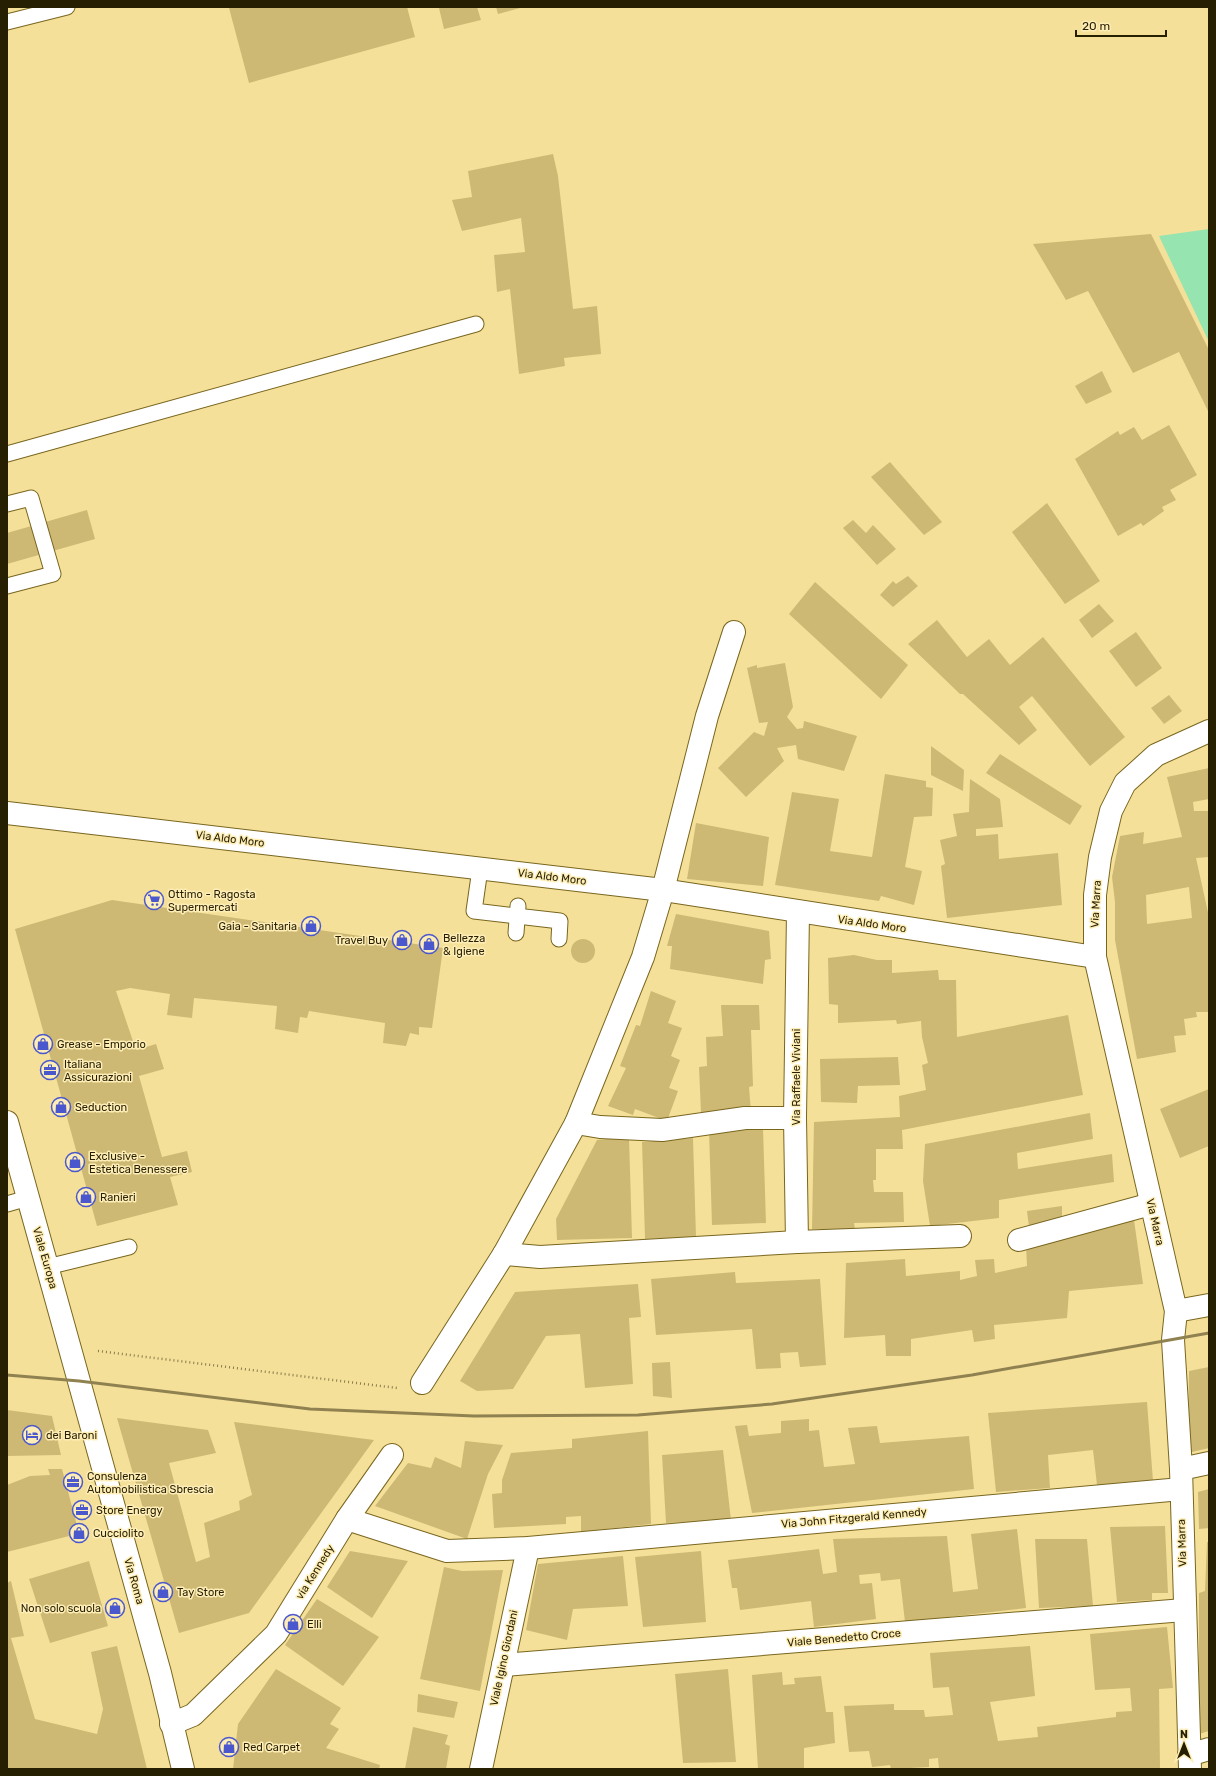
<svg xmlns="http://www.w3.org/2000/svg" width="1216" height="1776" viewBox="0 0 1216 1776" font-family="Rubik,sans-serif">
  <style>
    .green { fill: #96e4af }
    .building { fill: #cdb974; fill-rule: evenodd }
    .lines { fill: none; stroke-linecap: round; stroke-linejoin: round }
    .lane-casing { stroke: #79661e; stroke-width: 17 }
    .street-casing { stroke: #79661e; stroke-width: 24 }
    .secondary-casing { stroke: #79661e; stroke-width: 24 }
    .path { stroke: #897b4b; stroke-width: 2.5; stroke-dasharray: 1 3; stroke-linecap: butt }
    .lane { stroke: #fff; stroke-width: 15 }
    .street { stroke: #fff; stroke-width: 22 }
    .secondary { stroke: #fff; stroke-width: 22 }
    .rail { stroke: #908250; stroke-width: 3 }
    .labels { text-anchor: middle; dominant-baseline: central; stroke-width: 3; stroke-linejoin: round; paint-order: stroke }
    .street-label { font-size: 11px; fill: #271f02; stroke: #feeeb6 }
    .poi-label { font-size: 11px; fill: #271f02; stroke: #feeeb6; text-anchor: start }
  </style>
  <rect width="100%" height="100%" fill="#f5e09a"/>
  <!-- green -->
  <polygon class="green" points="1209,229 1209,342 1159,236"/>
  <!-- building -->
  <g class="building">
    <polygon points="232,7 407,7 415,37 249,83 229,8"/>
    <polygon points="443,7 477,7 481,20 444,29 439,8"/>
    <polygon points="496,7 524,7 498,14"/>
    <polygon points="553,154 558,176 573,309 597,306 601,354 564,358 565,366 519,374 510,289 497,292 494,255 525,252 521,218 462,231 452,200 472,197 468,171"/>
    <polygon points="1151,234 1209,350 1209,413 1179,352 1133,373 1088,291 1066,300 1033,244"/>
    <polygon points="1102,371 1112,392 1086,404 1075,386"/>
    <polygon points="1169,425 1197,475 1170,490 1176,500 1162,507 1164,511 1143,526 1141,523 1118,536 1075,459 1118,431 1120,435 1134,427 1142,440"/>
    <polygon points="890,462 942,522 924,535 871,477"/>
    <polygon points="1047,503 1100,581 1065,604 1012,532"/>
    <polygon points="87,510 95,539 7,564 7,533"/>
    <polygon points="853,520 866,533 873,525 896,549 877,565 843,528"/>
    <polygon points="908,576 918,586 893,607 880,595 893,581 896,584"/>
    <polygon points="815,582 908,665 881,699 789,614"/>
    <polygon points="1099,604 1114,621 1092,638 1079,620"/>
    <polygon points="937,620 967,657 989,639 1010,665 1043,637 1125,737 1090,766 1032,696 1019,707 1037,730 1019,745 963,694 960,694 908,644"/>
    <polygon points="1136,632 1162,668 1136,687 1109,651"/>
    <polygon points="785,663 793,707 787,717 797,729 803,728 804,721 857,736 844,771 798,759 796,745 777,748 784,761 746,797 718,768 754,732 764,736 768,722 759,723 747,668 757,665 757,668"/>
    <polygon points="1169,695 1182,711 1164,724 1151,708"/>
    <polygon points="931,746 964,770 963,791 931,775"/>
    <polygon points="1000,754 1082,806 1070,825 986,773"/>
    <path d="M 1209,768 L 1209,799 L 1193,802 L 1194,811 L 1208,811 L 1209,816 L 1209,857 L 1196,858 L 1209,917 L 1209,1012 L 1196,1012 L 1197,1017 L 1184,1019 L 1186,1035 L 1174,1036 L 1176,1052 L 1137,1059 L 1115,940 L 1115,902 L 1112,877 L 1120,836 L 1144,832 L 1143,844 L 1182,837 L 1167,777 ZM 1189,887 L 1192,918 L 1147,924 L 1146,895 Z"/>
    <polygon points="885,774 926,781 926,787 933,788 932,816 914,817 905,867 922,871 914,905 881,896 879,901 775,885 792,792 839,799 830,851 872,857"/>
    <polygon points="970,779 1000,799 1003,827 976,829 976,836 998,834 999,859 1058,853 1062,905 947,918 941,866 945,864 940,840 957,836 953,814 969,812"/>
    <polygon points="696,823 769,837 763,886 687,879"/>
    <polygon points="112,900 443,948 432,1028 419,1027 419,1035 410,1033 406,1046 383,1043 385,1023 309,1011 307,1018 300,1017 298,1033 275,1029 277,1006 194,998 192,1018 167,1015 170,994 130,988 116,991 136,1050 156,1044 164,1069 139,1076 162,1157 187,1151 192,1172 170,1177 178,1205 97,1226 15,929"/>
    <polygon points="676,914 769,931 771,959 765,960 763,984 670,969 672,946 667,946"/>
    <circle cx="583" cy="951" r="12"/>
    <polygon points="854,955 877,960 892,960 892,973 938,970 939,980 956,980 957,1037 1068,1015 1083,1095 902,1130 903,1149 876,1149 876,1180 873,1180 874,1192 903,1192 904,1222 854,1223 855,1229 812,1229 814,1122 900,1117 899,1096 926,1090 922,1065 928,1063 922,1037 921,1021 897,1024 896,1020 838,1023 838,1005 829,1004 828,958"/>
    <polygon points="651,991 676,1001 668,1023 682,1028 671,1056 680,1060 669,1088 678,1091 667,1121 635,1109 633,1115 608,1106 626,1068 620,1066 636,1025 640,1026"/>
    <polygon points="721,1005 759,1005 760,1030 751,1030 753,1086 749,1087 751,1112 701,1113 699,1067 707,1066 706,1037 723,1036"/>
    <polygon points="898,1057 900,1085 858,1086 857,1103 821,1102 820,1059"/>
    <polygon points="1209,1089 1209,1146 1180,1158 1160,1109"/>
    <polygon points="1090,1113 1093,1139 1017,1153 1018,1169 1112,1154 1114,1182 999,1200 999,1218 930,1226 923,1181 925,1144"/>
    <polygon points="763,1129 766,1223 712,1225 709,1131"/>
    <polygon points="629,1137 632,1238 557,1240 556,1219 597,1140"/>
    <polygon points="693,1138 696,1237 645,1239 642,1142"/>
    <polygon points="1062,1206 1062,1223 1029,1227 1027,1211"/>
    <polygon points="1134,1220 1143,1284 1069,1291 1067,1318 994,1325 995,1339 974,1342 972,1330 911,1339 911,1356 886,1356 885,1335 844,1338 846,1263 905,1259 906,1276 960,1271 960,1280 977,1276 975,1260 994,1259 995,1273 1027,1266 1026,1245 1056,1240"/>
    <polygon points="735,1272 736,1283 820,1279 826,1365 800,1367 798,1352 780,1353 781,1368 756,1369 752,1329 656,1335 651,1279"/>
    <polygon points="638,1284 641,1317 629,1318 633,1384 585,1388 580,1334 546,1336 513,1389 477,1391 460,1381 515,1292"/>
    <polygon points="670,1362 672,1398 653,1396 652,1363"/>
    <polygon points="1209,1367 1209,1448 1188,1453 1189,1371"/>
    <polygon points="1147,1402 1153,1481 1097,1485 1093,1450 1048,1455 1050,1488 996,1492 988,1413"/>
    <polygon points="7,1410 52,1416 61,1455 7,1456"/>
    <polygon points="117,1418 208,1430 216,1453 169,1463 196,1562 210,1557 204,1523 240,1510 239,1501 252,1495 234,1422 374,1440 249,1613 179,1633"/>
    <polygon points="809,1419 809,1431 819,1430 824,1467 855,1464 848,1428 877,1426 880,1443 969,1436 974,1489 752,1513 735,1426 747,1425 749,1436 781,1433 781,1421"/>
    <polygon points="648,1431 651,1524 581,1532 581,1516 566,1517 566,1524 494,1528 492,1494 502,1493 502,1480 511,1453 572,1448 572,1439"/>
    <polygon points="465,1441 503,1445 488,1474 467,1539 375,1506 408,1463 431,1468 435,1457 461,1468"/>
    <polygon points="723,1450 731,1520 666,1523 662,1455"/>
    <polygon points="48,1469 62,1469 78,1529 69,1536 7,1552 7,1485 30,1476 50,1475"/>
    <polygon points="1209,1489 1209,1528 1199,1529 1198,1492"/>
    <polygon points="1165,1526 1168,1593 1152,1593 1152,1600 1117,1602 1110,1527"/>
    <polygon points="1017,1529 1026,1608 905,1622 900,1579 881,1581 880,1573 859,1575 860,1584 872,1583 876,1619 814,1627 811,1601 740,1610 737,1588 732,1588 728,1560 819,1549 823,1574 837,1572 833,1539 947,1536 953,1592 978,1589 971,1534"/>
    <polygon points="1035,1539 1087,1539 1093,1606 1039,1608"/>
    <polygon points="1207,1542 1209,1542 1209,1731 1199,1734 1199,1593 1205,1591"/>
    <polygon points="350,1551 408,1561 372,1618 327,1587"/>
    <polygon points="701,1551 706,1622 643,1627 635,1557"/>
    <polygon points="623,1556 628,1606 573,1609 567,1640 526,1630 538,1564"/>
    <polygon points="89,1561 108,1626 50,1643 29,1579"/>
    <polygon points="444,1567 462,1571 503,1570 480,1691 420,1679"/>
    <polygon points="11,1581 24,1636 11,1638 35,1719 97,1734 103,1709 91,1652 117,1646 147,1769 7,1769 7,1583"/>
    <polygon points="317,1599 379,1637 343,1686 285,1645"/>
    <polygon points="1167,1627 1173,1688 1159,1689 1160,1769 939,1769 938,1758 929,1759 929,1767 891,1769 890,1765 872,1767 869,1751 849,1752 844,1706 894,1704 894,1710 924,1710 925,1717 953,1715 949,1687 933,1688 930,1653 1030,1646 1035,1696 990,1702 998,1741 1038,1737 1037,1727 1116,1717 1116,1712 1132,1711 1130,1688 1095,1690 1090,1634"/>
    <polygon points="276,1669 341,1708 330,1724 339,1729 326,1748 380,1765 379,1769 233,1769 238,1724"/>
    <polygon points="728,1669 736,1762 683,1763 675,1674"/>
    <polygon points="782,1672 783,1685 795,1684 794,1678 821,1676 826,1712 833,1712 835,1743 804,1748 804,1769 758,1769 752,1675"/>
    <polygon points="418,1694 458,1702 454,1718 417,1712"/>
    <polygon points="413,1727 448,1735 445,1744 450,1746 446,1769 405,1769"/>
  </g>
  <g class="lines">
    <!-- lane casing -->
    <g class="lane-casing">
      <g id="lane">
        <polyline points="7,22 67,7"/>
        <polyline points="7,454 476,324"/>
        <polyline points="7,504 31,498 53,574 7,586"/>
        <polyline points="480,869 474,911 560,921 559,939"/>
        <polyline points="516,933 518,906"/>
        <polyline points="7,1204 28,1198"/>
        <polyline points="47,1267 129,1247"/>
      </g>
    </g>
    <!-- street casing -->
    <g class="street-casing">
      <g id="street">
        <polyline points="7,813 663,890 1095,957"/>
        <polyline points="576,1123 600,1127 662,1130 745,1118 795,1118"/>
        <polyline points="1019,1240 1151,1204"/>
        <polyline points="797,1242 795,1118 798,912"/>
        <polyline points="504,1254 540,1257 797,1242 960,1236"/>
        <polyline points="1176,1311 1209,1305"/>
        <polyline points="422,1383 504,1254 576,1123 643,957 663,890 707,716 734,632"/>
        <polyline points="1181,1469 1209,1463"/>
        <polyline points="347,1519 447,1551 528,1548 1181,1489"/>
        <polyline points="503,1665 1184,1610"/>
        <polyline points="171,1724 193,1715 276,1634 347,1519 392,1455"/>
        <polyline points="1189,1755 1209,1749"/>
        <polyline points="481,1769 528,1548"/>
        <polyline points="1190,1769 1181,1469 1173,1340 1176,1311 1095,957 1095,895 1100,857 1111,811 1125,783 1156,755 1209,731"/>
      </g>
    </g>
    <!-- secondary casing -->
    <g class="secondary-casing">
      <polyline id="secondary" points="7,1122 160,1673 183,1769"/>
    </g>
    <!-- path -->
    <polyline class="path" points="98,1351 397,1388"/>
    <!-- lane -->
    <use href="#lane" class="lane"/>
    <!-- street -->
    <use href="#street" class="street"/>
    <!-- secondary -->
    <use href="#secondary" class="secondary"/>
    <!-- rail -->
    <polyline class="rail" points="7,1375 79,1381 310,1409 474,1416 638,1415 772,1404 972,1375 1209,1333"/>
  </g>
  <!-- icons -->
  <defs>
    <g id="supermarket-ring" transform="scale(1)"><circle r="9.5" fill="#feeeb6" stroke="#4b58cd" stroke-width="1.5"/><path d="M-6-5.5h2.5l.6 2H6L4.5 2H-2.5L-4.4-4H-6ZM-1.5 3.2a1.3 1.3 0 1 0 .1 0ZM3 3.2a1.3 1.3 0 1 0 .1 0Z" fill="#4b58cd"/></g>
    <g id="shop-ring" transform="scale(1)"><circle r="9.5" fill="#feeeb6" stroke="#4b58cd" stroke-width="1.5"/><path d="M-5-2.5h2.3a2.7 3.5 0 0 1 5.4 0H5L5.5 6h-11ZM-1.5-2.5h3a1.5 2.3 0 0 0-3 0Z" fill="#4b58cd"/></g>
    <g id="office-ring" transform="scale(1)"><circle r="9.5" fill="#feeeb6" stroke="#4b58cd" stroke-width="1.5"/><path d="M-6-3h4V-5.5h4V-3h4V5H-6ZM-1-4.5V-3h2v-1.5ZM-6 0V1H6V0Z" fill="#4b58cd"/></g>
    <g id="hotel-ring" transform="scale(1)"><circle r="9.5" fill="#feeeb6" stroke="#4b58cd" stroke-width="1.5"/><path d="M-6-4.5h1.5V1H6V5H4.5V3h-9V5H-6ZM-4 0a1.8 1.8 0 1 1 3.6 0ZM.5 0V-2.5h3Q6-2.5 6 0Z" fill="#4b58cd"/></g>
  </defs>
  <g fill-rule="evenodd">
    <use href="#supermarket-ring" x="154" y="900"/>
    <use href="#shop-ring" x="311" y="926"/>
    <use href="#shop-ring" x="402" y="940"/>
    <use href="#shop-ring" x="429" y="944"/>
    <use href="#shop-ring" x="43" y="1044"/>
    <use href="#office-ring" x="50" y="1070"/>
    <use href="#shop-ring" x="61" y="1107"/>
    <use href="#shop-ring" x="75" y="1162"/>
    <use href="#shop-ring" x="86" y="1197"/>
    <use href="#hotel-ring" x="32" y="1435"/>
    <use href="#office-ring" x="73" y="1482"/>
    <use href="#office-ring" x="82" y="1510"/>
    <use href="#shop-ring" x="79" y="1533"/>
    <use href="#shop-ring" x="163" y="1592"/>
    <use href="#shop-ring" x="115" y="1608"/>
    <use href="#shop-ring" x="293" y="1624"/>
    <use href="#shop-ring" x="229" y="1747"/>
  </g>
  <g class="labels">
    <!-- street labels -->
    <g class="street-label">
      <text transform="translate(230 839) rotate(7)">Via Aldo Moro</text>
      <text transform="translate(552 877) rotate(7)">Via Aldo Moro</text>
      <text transform="translate(1096 904) rotate(-87)">Via Marra</text>
      <text transform="translate(872 924) rotate(8)">Via Aldo Moro</text>
      <text transform="translate(796 1077) rotate(-90)">Via Raffaele Viviani</text>
      <text transform="translate(1155 1222) rotate(77)">Via Marra</text>
      <text transform="translate(45 1258) rotate(74)">Viale Europa</text>
      <text transform="translate(854 1518) rotate(-5)">Via John Fitzgerald Kennedy</text>
      <text transform="translate(1182 1543) rotate(-92)">Via Marra</text>
      <text transform="translate(315 1572) rotate(-58)">via Kennedy</text>
      <text transform="translate(134 1581) rotate(74)">Via Roma</text>
      <text transform="translate(844 1638) rotate(-5)">Viale Benedetto Croce</text>
      <text transform="translate(504 1658) rotate(-78)">Viale Igino Giordani</text>
    </g>
    <!-- poi labels -->
    <g class="poi-label">
      <text x="168" y="894">Ottimo - Ragosta<tspan x="168" dy="13">Supermercati</tspan></text>
      <text x="297" y="926" text-anchor="end">Gaia - Sanitaria</text>
      <text x="443" y="938">Bellezza<tspan x="443" dy="13">&amp; Igiene</tspan></text>
      <text x="388" y="940" text-anchor="end">Travel Buy</text>
      <text x="57" y="1044">Grease - Emporio</text>
      <text x="64" y="1064">Italiana<tspan x="64" dy="13">Assicurazioni</tspan></text>
      <text x="75" y="1107">Seduction</text>
      <text x="89" y="1156">Exclusive -<tspan x="89" dy="13">Estetica Benessere</tspan></text>
      <text x="100" y="1197">Ranieri</text>
      <text x="46" y="1435">dei Baroni</text>
      <text x="87" y="1476">Consulenza<tspan x="87" dy="13">Automobilistica Sbrescia</tspan></text>
      <text x="96" y="1510">Store Energy</text>
      <text x="93" y="1533">Cucciolito</text>
      <text x="177" y="1592">Tay Store</text>
      <text x="101" y="1608" text-anchor="end">Non solo scuola</text>
      <text x="307" y="1624">Elli</text>
      <text x="243" y="1747">Red Carpet</text>
    </g>
  </g>
  <!-- border -->
  <rect width="1216" height="1776" fill="none" stroke="#271f02" stroke-width="16"/>
  <!-- north arrow -->
  <g transform="translate(1184 1744)" stroke="#feeeb6" stroke-width="3" paint-order="stroke">
  <path d="M0-3L7 15L0 10L-7 15Z" fill="#271f02"/>
  <text y="-6" font-size="11" font-weight="bold" text-anchor="middle" fill="#271f02">N</text>
  </g>
  <!-- scale -->
  <path d="M1076 30v6h90v-6" fill="none" stroke="#271f02" stroke-width="2"/>
  <text x="1082" y="30" font-size="12" fill="#271f02" stroke="#feeeb6" stroke-width="3" paint-order="stroke">20 m</text>
</svg>
